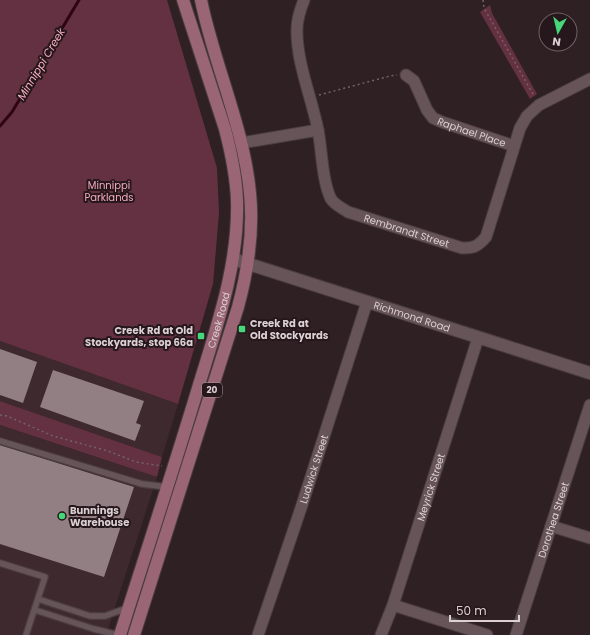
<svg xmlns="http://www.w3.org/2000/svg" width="590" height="635" viewBox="0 0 590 635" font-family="Poppins,sans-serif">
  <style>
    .built { fill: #3e292e }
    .green { fill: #633141 }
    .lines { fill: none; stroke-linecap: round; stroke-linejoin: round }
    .stream { stroke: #2e0414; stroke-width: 3 }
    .building { fill: #927f84 }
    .lane-casing { stroke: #4a3d40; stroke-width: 8 }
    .street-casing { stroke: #4a3d40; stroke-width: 13 }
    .secondary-casing { stroke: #4a3d40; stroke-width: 14 }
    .primary-casing { stroke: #4a3d40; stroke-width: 14 }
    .path { stroke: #726468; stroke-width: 1.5; stroke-dasharray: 2 3; stroke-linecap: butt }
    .lane { stroke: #665459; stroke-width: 5.5 }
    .street { stroke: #665459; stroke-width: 11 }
    .secondary { stroke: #665459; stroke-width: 12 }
    .primary { stroke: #9a6575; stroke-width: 12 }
    .poi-dot { fill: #45d77a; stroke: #25171b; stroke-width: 1.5 }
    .labels { text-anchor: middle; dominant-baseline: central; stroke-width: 4; stroke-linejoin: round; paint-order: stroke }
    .shield { fill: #25171b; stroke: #a4989c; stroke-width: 1 }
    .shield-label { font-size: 9px; font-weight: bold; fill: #dbd0d3 }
    .street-label { font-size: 10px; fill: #dbd0d3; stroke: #25171b }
    .park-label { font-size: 10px; fill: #f4aabe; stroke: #25171b }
    .poi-label { font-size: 10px; font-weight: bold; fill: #dbd0d3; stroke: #25171b; text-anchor: start }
    .water-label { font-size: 11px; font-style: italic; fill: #f6acc0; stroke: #25171b }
  </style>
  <rect width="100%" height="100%" fill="#2f2024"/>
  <!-- built -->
  <g class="built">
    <polygon points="0,341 178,404 162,457 0,401"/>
    <polygon points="0,425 157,477 106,635 0,635"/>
  </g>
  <!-- green -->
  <g class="green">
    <polygon points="0,0 167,0 217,168 219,213 213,284 178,404 0,341"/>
    <polygon points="490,5 492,13 537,94 530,99 480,12"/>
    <polygon points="0,401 162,457 157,477 0,425"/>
  </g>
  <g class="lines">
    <!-- stream -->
    <polyline class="stream" points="0,126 12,112 79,0"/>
  </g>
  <!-- building -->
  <g class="building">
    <polygon points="0,349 37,362 23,403 0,395"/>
    <polygon points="53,370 144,401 136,423 141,425 135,441 40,407"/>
    <polygon points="0,445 134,487 104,577 0,544"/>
  </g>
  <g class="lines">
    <!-- lane casing -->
    <g class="lane-casing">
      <g id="lane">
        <polyline points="0,441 142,484 167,487"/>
        <polyline points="0,563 45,577 26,635"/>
        <polyline points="38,599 90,616 105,616 127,608"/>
        <polyline points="35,610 94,629 118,635"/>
      </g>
    </g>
    <!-- street casing -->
    <g class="street-casing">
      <g id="street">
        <path id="s1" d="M 304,0 C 300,10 297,19 297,29 C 296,61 312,99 318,130 C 322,150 322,181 331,199 C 335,205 342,208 348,212 L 462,248 C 474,248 477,247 486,237 L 520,128 L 527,116 L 539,105 L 590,79"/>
        <path id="s2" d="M 406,75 L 414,81 L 427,110 L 433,118 L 442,122 L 514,146"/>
        <polyline points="241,143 318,130"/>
        <polyline points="551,526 590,538"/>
        <polyline points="393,605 487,635"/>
        <path id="s3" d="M 258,635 L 301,508 L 367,302"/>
        <path id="s4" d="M 381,635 L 393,605 L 478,338"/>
        <path id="s5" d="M 516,635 L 590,405"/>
      </g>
    </g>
    <!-- secondary casing -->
    <g class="secondary-casing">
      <g id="secondary">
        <path id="s6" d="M 233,259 L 590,373"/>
      </g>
    </g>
    <!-- primary casing -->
    <g class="primary-casing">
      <g id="primary">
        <path id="s7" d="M 120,635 C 145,556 171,477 195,398 C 214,334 239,269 237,200 C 236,176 231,152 225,129 L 183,0"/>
        <path d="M 134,635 L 238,307 C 248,270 254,232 250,193 C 244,128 214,64 201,0"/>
      </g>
    </g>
    <!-- path -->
    <g class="path">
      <polyline points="483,0 484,8 534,96"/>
      <polyline points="319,95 390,76 397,75"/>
      <polyline points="0,415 7,416 53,436 108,451 136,462 162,466"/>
    </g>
    <!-- lane -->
    <use href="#lane" class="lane"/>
    <!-- street -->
    <use href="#street" class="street"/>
    <!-- secondary -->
    <use href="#secondary" class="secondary"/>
    <!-- primary -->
    <use href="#primary" class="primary"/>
  </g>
  <!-- markers -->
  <g class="poi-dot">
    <rect x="238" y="325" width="8" height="8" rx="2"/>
    <rect x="197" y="332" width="8" height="8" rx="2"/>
    <circle cx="62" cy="516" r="4"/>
  </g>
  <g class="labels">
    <!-- shield labels -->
    <rect class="shield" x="202" y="383" width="20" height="14" rx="3"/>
    <g class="shield-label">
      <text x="212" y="390">20</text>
    </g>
    <!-- street labels -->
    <g class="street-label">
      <text stroke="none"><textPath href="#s2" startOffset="93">Raphael Place</textPath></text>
      <text stroke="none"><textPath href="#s1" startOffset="287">Rembrandt Street</textPath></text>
      <text stroke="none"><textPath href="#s6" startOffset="188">Richmond Road</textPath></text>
      <text stroke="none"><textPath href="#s7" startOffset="330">Creek Road</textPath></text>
      <text stroke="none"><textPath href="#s3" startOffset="175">Ludwick Street</textPath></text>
      <text stroke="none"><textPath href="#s4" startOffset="156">Meyrick Street</textPath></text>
      <text stroke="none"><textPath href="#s5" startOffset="121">Dorothea Street</textPath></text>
    </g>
    <!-- park labels -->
    <g class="park-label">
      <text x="109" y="185">Minnippi<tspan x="109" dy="12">Parklands</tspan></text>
    </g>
    <!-- poi labels -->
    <g class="poi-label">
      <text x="250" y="323">Creek Rd at<tspan x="250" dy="12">Old Stockyards</tspan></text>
      <text x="193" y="330" text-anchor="end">Creek Rd at Old<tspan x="193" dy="12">Stockyards, stop 66a</tspan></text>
      <text x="70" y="510">Bunnings<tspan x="70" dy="12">Warehouse</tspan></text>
    </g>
    <!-- water labels -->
    <g class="water-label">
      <text transform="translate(41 64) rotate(-59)">Minnippi Creek</text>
    </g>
  </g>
  <!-- north arrow -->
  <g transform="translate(558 32) rotate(188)"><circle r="19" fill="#25171b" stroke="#6e6165"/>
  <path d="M0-3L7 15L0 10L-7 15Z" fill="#45d77a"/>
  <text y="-6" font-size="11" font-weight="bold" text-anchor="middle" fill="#dbd0d3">N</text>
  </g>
  <!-- scale -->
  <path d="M450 615v6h69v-6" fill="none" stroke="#dbd0d3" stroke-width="2"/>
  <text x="456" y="615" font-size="12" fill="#dbd0d3" stroke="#25171b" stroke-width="3" paint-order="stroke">50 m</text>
</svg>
